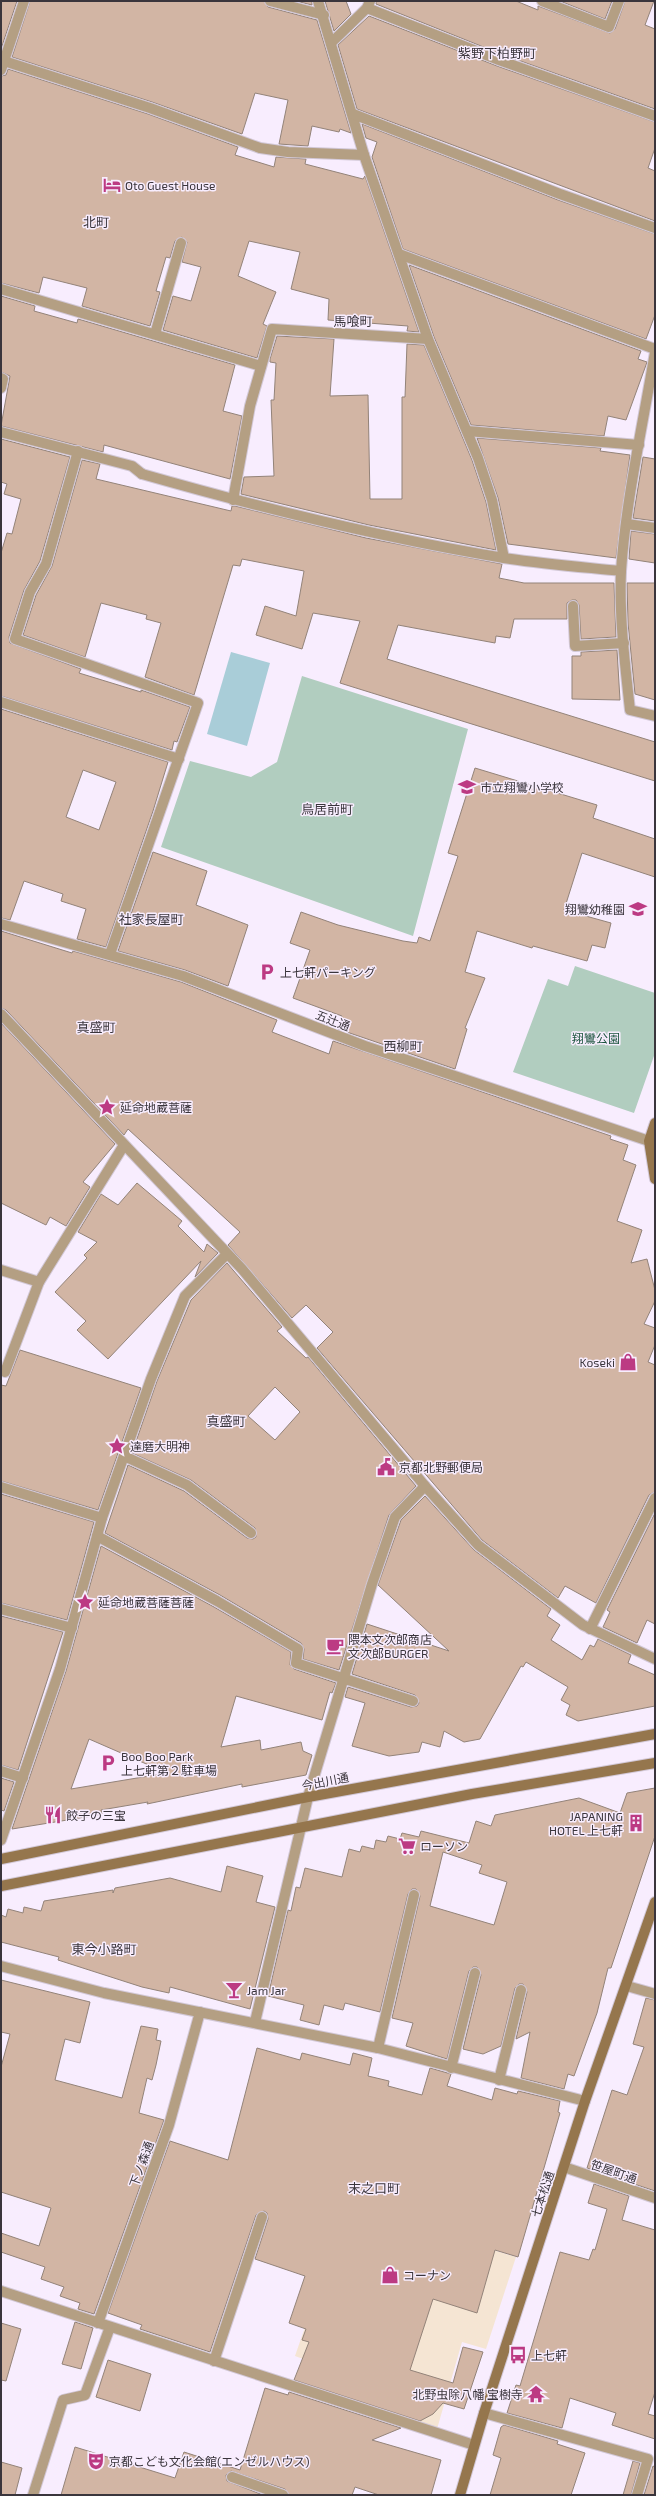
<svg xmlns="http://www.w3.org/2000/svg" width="656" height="2496" viewBox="0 0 656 2496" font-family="'Exo 2','Noto Sans JP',sans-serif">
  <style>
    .commercial { fill: #f5e5d3 }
    .green { fill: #b1cdbf }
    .water { fill: #a9cdd8 }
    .building { fill: #d2b5a4; stroke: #938379; fill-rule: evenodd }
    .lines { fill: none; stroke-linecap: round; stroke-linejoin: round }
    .lane-casing { stroke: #d2c8d7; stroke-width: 12 }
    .street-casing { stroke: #d2c8d7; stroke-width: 12 }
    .secondary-casing { stroke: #d2c8d7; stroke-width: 12 }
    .lane { stroke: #b49f83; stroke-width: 10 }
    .street { stroke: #b49f83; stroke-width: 10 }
    .secondary { stroke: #95764d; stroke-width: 10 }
    .labels { text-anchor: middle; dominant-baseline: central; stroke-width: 3; stroke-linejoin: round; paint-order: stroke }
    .poi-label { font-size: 12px; fill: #3a353c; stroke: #f8edfe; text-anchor: start }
    .street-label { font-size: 12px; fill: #3a353c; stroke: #f8edfe }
    .park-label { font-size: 12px; fill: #1b543e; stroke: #f8edfe }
    .neighbourhood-label { font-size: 13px; fill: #3a353c; stroke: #f8edfe }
  </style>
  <rect width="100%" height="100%" fill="#f8edfe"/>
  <!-- commercial -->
  <polygon class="commercial" points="341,2223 490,2249 516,2257 486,2349 462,2342 437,2429 332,2398 341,2373 295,2356"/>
  <!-- green -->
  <g class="green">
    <polygon points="302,676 468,729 413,936 161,847 190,761 251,777 277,762"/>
    <polygon points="575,966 655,993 655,1053 634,1113 513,1072 548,979 568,986"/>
  </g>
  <!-- water -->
  <polygon class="water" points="231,652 270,663 247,746 207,734"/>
  <!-- building -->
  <g class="building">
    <polygon points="1,1 17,1 1,49"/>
    <polygon points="30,1 264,1 268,7 317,20 351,133 340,129 339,132 312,126 308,146 279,144 288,100 255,93 242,134 152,102 12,57"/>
    <polygon points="296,1 312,1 312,5"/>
    <polygon points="325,1 346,1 351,14 334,31"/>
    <polygon points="376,1 516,1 538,10 538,6 610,33 615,29 625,1 654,1 645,25 655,29 655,109 501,54 376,4"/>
    <polygon points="560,1 612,1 605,19"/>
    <polygon points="369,16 497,66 655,122 655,148 648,168 655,171 655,221 357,109 338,45"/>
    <polygon points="8,69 148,114 238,147 235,155 274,167 276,157 306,159 305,164 363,179 365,176 419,332 407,331 408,326 328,320 329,299 291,289 300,252 249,241 238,276 276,292 263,324 267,326 257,358 163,330 173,296 191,301 201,267 182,262 187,242 182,237 175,241 170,258 166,257 156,291 160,292 150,326 82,306 87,288 43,277 39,293 1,283 1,76 6,75"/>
    <polygon points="362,124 558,200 655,234 655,315 646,339 403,249 372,157 377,142 366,138"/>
    <polygon points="409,265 641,351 638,359 647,362 646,365 626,420 608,416 604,436 471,425 434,337"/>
    <polygon points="1,296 35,306 34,311 77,323 78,319 235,365 223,411 242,416 230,479 104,445 103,452 1,426 10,376 1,372"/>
    <polygon points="277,336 334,339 330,396 368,395 370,499 402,499 402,397 405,397 407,344 424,345 472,460 486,502 496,550 369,525 241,494 244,477 274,476 271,400 274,400 276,363 270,362 270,359"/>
    <polygon points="477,438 601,448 600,451 630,455 616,558 508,544 498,498"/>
    <polygon points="1,439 70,457 40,561 24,590 9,637 10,643 81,669 79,673 141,692 141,690 190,707 177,742 174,741 172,750 1,696 1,553 7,533 12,534 21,499 4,494 7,484 1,482"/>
    <polygon points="643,457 655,459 655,521 633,518"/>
    <polygon points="82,460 100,464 96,479 231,511 232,506 235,506 366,538 502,564 499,578 524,583 614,583 616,637 581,639 579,605 576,600 572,600 567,603 567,619 514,619 510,638 496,636 495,643 398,625 387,659 655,742 655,781 340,683 360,621 313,613 302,649 256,635 265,606 296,616 304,571 242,559 240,566 233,565 194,695 145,677 161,623 146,619 147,615 101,603 85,657 23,635 36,595 52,566"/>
    <polygon points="631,531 655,534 655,563 629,559"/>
    <polygon points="627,583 655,583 655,700 635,694 628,623"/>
    <polygon points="617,650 620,700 572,699 572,656 581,656 581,652"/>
    <path d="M 1,709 L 168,762 L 153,811 L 106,947 L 77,939 L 86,909 L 61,901 L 63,894 L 24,881 L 10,920 L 1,918 ZM 83,770 L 116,782 L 99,830 L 66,817 Z"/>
    <polygon points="475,768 597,805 593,818 655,839 655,877 582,853 564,910 611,923 605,948 592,945 587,961 533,946 532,948 477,931 465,972 485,978 465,1028 467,1029 455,1069 338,1029 342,1016 293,998 310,950 290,943 301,912 338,925 403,941 417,943 419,937 430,941 458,856 448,853"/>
    <polygon points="153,852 207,871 196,905 248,925 228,986 185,970 118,951"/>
    <polygon points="1,931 72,953 73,951 181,982 277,1020 272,1032 329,1054 333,1041 611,1136 610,1139 628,1145 623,1160 636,1165 617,1221 642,1230 631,1263 647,1259 655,1290 655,1301 644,1324 655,1328 655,1345 648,1362 655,1365 655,1492 649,1495 596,1603 565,1586 558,1598 482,1540 317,1348 333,1332 306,1305 292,1318 228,1245 240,1232 128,1129 124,1135 6,1010 1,1008"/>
    <polygon points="1,1023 115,1144 83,1182 90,1187 66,1226 50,1217 46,1225 1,1203"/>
    <polygon points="137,1183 182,1221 178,1226 204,1252 207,1244 218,1253 195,1277 201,1261 108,1359 77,1330 86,1321 55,1292 87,1258 84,1255 97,1242 78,1232 101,1194 118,1205"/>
    <path d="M 227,1263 L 282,1327 L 277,1331 L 306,1358 L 308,1357 L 416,1486 L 389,1515 L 339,1670 L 303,1659 L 304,1649 L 301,1643 L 220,1595 L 105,1533 L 128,1465 L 184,1491 L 247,1538 L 253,1539 L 256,1537 L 255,1528 L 191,1480 L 132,1453 L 157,1381 L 191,1300 ZM 275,1387 L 300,1412 L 275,1440 L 248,1416 Z"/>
    <polygon points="20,1350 141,1388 98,1510 1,1481 1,1385 6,1386"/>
    <polygon points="1,1494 94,1522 67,1620 1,1603"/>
    <polygon points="425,1496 474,1550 551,1609 547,1616 560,1625 551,1640 582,1660 590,1645 594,1647 598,1639 631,1655 628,1663 655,1675 655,1706 578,1721 566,1715 570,1705 561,1700 568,1687 526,1662 523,1667 521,1666 480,1739 464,1742 444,1731 440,1747 422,1742 419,1752 389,1756 352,1746 365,1703 345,1697 348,1687 411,1707 417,1706 419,1703 415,1695 352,1674 367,1624 449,1651 378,1585 401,1520"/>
    <polygon points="655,1513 655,1624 647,1620 637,1643 603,1627 610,1612 607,1610"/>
    <path d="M 101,1546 L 214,1607 L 291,1652 L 290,1665 L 294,1669 L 336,1683 L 332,1693 L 330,1692 L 322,1720 L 236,1696 L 221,1747 L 260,1740 L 261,1750 L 301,1742 L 303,1751 L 312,1755 L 306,1775 L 242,1787 L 242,1784 L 147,1804 L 148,1802 L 101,1810 L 102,1814 L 92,1816 L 12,1829 L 66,1671 ZM 89,1739 L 167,1773 L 71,1789 Z"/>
    <polygon points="1,1616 63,1632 18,1770 1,1765"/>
    <polygon points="1,1778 14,1782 4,1811 1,1810"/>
    <path d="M 655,1788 L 655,1836 L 611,1968 L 608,1968 L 597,2013 L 574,2076 L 568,2074 L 564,2089 L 521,2078 L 530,2032 L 516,2039 L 527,1992 L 523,1984 L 519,1984 L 515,1988 L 501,2046 L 483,2054 L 463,2049 L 481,1975 L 477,1967 L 473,1967 L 469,1971 L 447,2059 L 406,2046 L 413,2023 L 392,2018 L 420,1896 L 416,1889 L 412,1889 L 408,1894 L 380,2012 L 345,2003 L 343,2010 L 324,2005 L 319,2025 L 300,2020 L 304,2005 L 268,1996 L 288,1910 L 291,1911 L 296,1887 L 300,1888 L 305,1868 L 342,1877 L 349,1849 L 360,1852 L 362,1846 L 374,1849 L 376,1840 L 386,1842 L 388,1836 L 400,1839 L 402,1833 L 419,1837 L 421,1831 L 469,1843 L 476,1821 L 491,1826 L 495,1815 L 579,1798 L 620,1813 L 627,1793 ZM 443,1852 L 482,1865 L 479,1873 L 507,1882 L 494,1925 L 430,1906 Z"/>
    <polygon points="227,1866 263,1876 256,1902 275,1907 250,2009 170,1987 169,1993 142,1987 58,1960 59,1957 1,1942 1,1915 6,1917 8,1909 23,1913 24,1907 41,1911 44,1901 113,1890 113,1893 115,1888 170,1878 221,1892"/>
    <polygon points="1,1980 90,2002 80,2043 65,2039 55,2080 122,2098 141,2026 158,2029 156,2040 161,2041 156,2065 152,2080 147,2078 139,2113 164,2120 94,2314 78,2309 80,2303 60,2296 64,2287 41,2279 45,2267 1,2252 1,2233 39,2246 51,2208 1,2192 1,2067 10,2034 1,2032"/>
    <polygon points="646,1998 655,2000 655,2191 587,2168 612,2090 627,2095 644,2047 633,2044"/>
    <polygon points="257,2048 300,2060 302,2053 350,2065 353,2053 372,2058 368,2076 389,2081 388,2086 422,2095 430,2068 451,2074 447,2086 492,2100 495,2088 517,2094 518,2091 560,2101 558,2112 560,2113 518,2257 495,2250 477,2313 433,2299 410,2370 453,2383 463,2347 483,2352 464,2409 443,2403 433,2414 420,2421 294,2380 309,2342 302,2340 306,2329 289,2323 305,2276 255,2259 268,2219 267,2213 264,2211 256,2215 210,2352 140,2329 142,2325 108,2313 170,2141 228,2160"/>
    <polygon points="594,2184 629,2196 622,2220 655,2230 655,2392 648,2414 655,2416 655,2439 612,2425 616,2413 570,2398 562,2428 507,2413 516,2385 520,2386 560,2252 589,2260 593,2249 595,2250 607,2209 588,2203"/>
    <polygon points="75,2322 93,2328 81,2369 62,2364"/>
    <polygon points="1,2323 21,2329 6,2381 1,2380"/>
    <polygon points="108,2360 151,2374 140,2411 96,2397"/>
    <polygon points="265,2388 288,2395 289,2392 401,2428 372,2440 441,2460 431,2495 379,2495 355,2487 352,2495 289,2495 285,2489 231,2471 226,2475 227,2481 263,2495 61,2495 75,2447 175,2478 184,2452 240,2470"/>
    <polygon points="504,2425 558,2441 557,2444 585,2453 571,2495 490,2495 501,2458 493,2455 501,2427"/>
    <polygon points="633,2461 640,2463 631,2495 623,2495"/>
    <polygon points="1,2462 22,2468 15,2495 1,2495"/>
    <polygon points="653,2466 655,2467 655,2495 644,2495"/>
  </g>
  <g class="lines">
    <!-- lane casing -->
    <g class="lane-casing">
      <g id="lane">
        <polyline points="270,1 324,15"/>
        <polyline points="318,1 364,155 428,339 478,458 492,500 504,558"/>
        <polyline points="542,1 609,27 619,1"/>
        <polyline points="367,8 499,60 655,116"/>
        <polyline points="331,43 367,8 370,1"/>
        <polyline points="4,61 150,108 260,148 288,152 364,155"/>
        <polyline points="353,114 560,194 655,228"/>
        <polyline points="399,254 655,349"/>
        <polyline points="1,289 261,366"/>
        <polyline points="155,334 181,243"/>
        <path d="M 655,352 C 643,424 626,499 621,571 C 619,617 625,664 630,710 L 655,716"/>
        <polyline points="1,378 3,379 1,388"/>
        <polyline points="467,431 639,445"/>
        <polyline points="78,451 46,564 30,592 15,639 198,703 110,954"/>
        <path d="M 142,474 C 261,508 382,538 504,558 C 543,564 582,567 621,571"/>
        <polyline points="233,500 250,406 272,329 428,339"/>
        <polyline points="627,524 655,528"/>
        <polyline points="573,606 575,646 624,643"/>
        <polyline points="1,702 179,759"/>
        <polyline points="1,1270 39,1282"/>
        <polyline points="124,1456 187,1485 251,1533"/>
        <polyline points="1,1487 102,1518"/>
        <polyline points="97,1536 217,1601 298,1649 296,1663 413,1701"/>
        <polyline points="590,1629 655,1498"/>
        <polyline points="1,1771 23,1778"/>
        <polyline points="378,2048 414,1895"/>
        <polyline points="451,2068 475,1973"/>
        <polyline points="499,2080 521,1990"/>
        <polyline points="214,2361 262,2217"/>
        <polyline points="484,2413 648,2459 637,2495"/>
        <polyline points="232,2477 283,2495"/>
      </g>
    </g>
    <!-- street casing -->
    <g class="street-casing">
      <g id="street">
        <polyline points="1,70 24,1"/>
        <polyline points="1,432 132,466 142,474"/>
        <polyline points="1,924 183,976 365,1046 655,1143"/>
        <polyline points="1,1014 242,1269 425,1486 478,1545 583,1625 655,1659"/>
        <polyline points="5,1372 39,1282 124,1145"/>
        <polyline points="1,1609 72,1628"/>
        <polyline points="1,1840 60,1669 102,1518 151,1379 185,1296 227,1254"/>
        <polyline points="1,1966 104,1993 378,2048 585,2101"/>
        <polyline points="627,1986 655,1994"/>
        <polyline points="255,2022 308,1797 372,1584 395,1517 425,1486"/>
        <polyline points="564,2167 655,2198"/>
        <polyline points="1,2291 474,2445"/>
        <polyline points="98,2323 169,2125 200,2012"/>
        <polyline points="33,2495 63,2400 85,2395 110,2327"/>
      </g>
    </g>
    <!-- secondary casing -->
    <g class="secondary-casing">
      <g id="secondary">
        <polyline points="655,1123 649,1141 655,1179"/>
        <polyline points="1,1859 308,1797 655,1734"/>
        <polyline points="1,1886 472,1794 655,1763"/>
        <polyline points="460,2495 484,2413 585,2101 655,1902"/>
      </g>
    </g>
    <!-- lane -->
    <use href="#lane" class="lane"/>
    <!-- street -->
    <use href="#street" class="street"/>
    <!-- secondary -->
    <use href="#secondary" class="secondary"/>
  </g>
  <!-- icons -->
  <defs>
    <g id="hotel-bare" transform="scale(1.38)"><path d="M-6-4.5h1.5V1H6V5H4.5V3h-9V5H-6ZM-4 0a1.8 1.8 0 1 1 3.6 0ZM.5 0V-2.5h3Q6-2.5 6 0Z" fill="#bc3a83" stroke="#f8edfe" stroke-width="2.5" paint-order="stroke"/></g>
    <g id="school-bare" transform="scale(1.38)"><path d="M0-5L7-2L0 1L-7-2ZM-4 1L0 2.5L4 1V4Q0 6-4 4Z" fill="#bc3a83" stroke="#f8edfe" stroke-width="2.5" paint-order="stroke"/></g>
    <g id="parking-bare" transform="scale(1.38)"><path d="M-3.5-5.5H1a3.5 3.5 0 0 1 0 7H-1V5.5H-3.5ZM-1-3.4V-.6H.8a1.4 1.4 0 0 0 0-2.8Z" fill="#bc3a83" stroke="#f8edfe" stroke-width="2.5" paint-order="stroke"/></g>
    <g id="sight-bare" transform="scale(1.38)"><path d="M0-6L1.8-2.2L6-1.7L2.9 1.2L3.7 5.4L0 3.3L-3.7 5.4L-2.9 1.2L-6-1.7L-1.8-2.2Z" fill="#bc3a83" stroke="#f8edfe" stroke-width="2.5" paint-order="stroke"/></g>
    <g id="shop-bare" transform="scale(1.38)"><path d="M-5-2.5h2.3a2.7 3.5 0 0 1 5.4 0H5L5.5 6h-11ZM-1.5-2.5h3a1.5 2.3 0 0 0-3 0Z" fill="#bc3a83" stroke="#f8edfe" stroke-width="2.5" paint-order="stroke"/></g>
    <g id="civic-bare" transform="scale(1.38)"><path d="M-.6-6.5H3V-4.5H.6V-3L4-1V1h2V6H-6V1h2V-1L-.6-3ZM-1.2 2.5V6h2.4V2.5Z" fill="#bc3a83" stroke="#f8edfe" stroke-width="2.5" paint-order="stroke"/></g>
    <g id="cafe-bare" transform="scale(1.38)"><path d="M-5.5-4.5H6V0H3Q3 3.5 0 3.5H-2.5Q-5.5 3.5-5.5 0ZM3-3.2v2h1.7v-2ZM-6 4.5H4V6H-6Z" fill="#bc3a83" stroke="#f8edfe" stroke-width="2.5" paint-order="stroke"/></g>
    <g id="restaurant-bare" transform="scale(1.38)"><path d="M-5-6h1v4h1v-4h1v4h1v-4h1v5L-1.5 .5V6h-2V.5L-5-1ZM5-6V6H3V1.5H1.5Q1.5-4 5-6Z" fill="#bc3a83" stroke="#f8edfe" stroke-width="2.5" paint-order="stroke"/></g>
    <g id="building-bare" transform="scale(1.38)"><path d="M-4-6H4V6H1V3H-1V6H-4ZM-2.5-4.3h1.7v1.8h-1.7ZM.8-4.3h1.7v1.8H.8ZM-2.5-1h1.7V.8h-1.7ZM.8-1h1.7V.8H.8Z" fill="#bc3a83" stroke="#f8edfe" stroke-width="2.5" paint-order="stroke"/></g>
    <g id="supermarket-bare" transform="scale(1.38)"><path d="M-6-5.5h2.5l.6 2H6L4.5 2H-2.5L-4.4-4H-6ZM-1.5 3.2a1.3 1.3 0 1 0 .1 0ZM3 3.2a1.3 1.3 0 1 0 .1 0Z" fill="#bc3a83" stroke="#f8edfe" stroke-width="2.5" paint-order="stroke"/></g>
    <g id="bar-bare" transform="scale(1.38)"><path d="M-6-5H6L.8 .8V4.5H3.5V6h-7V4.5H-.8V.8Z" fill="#bc3a83" stroke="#f8edfe" stroke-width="2.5" paint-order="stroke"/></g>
    <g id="bus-bare" transform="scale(1.38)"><path d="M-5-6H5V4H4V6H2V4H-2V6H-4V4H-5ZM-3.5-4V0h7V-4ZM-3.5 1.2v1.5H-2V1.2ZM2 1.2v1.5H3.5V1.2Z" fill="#bc3a83" stroke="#f8edfe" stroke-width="2.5" paint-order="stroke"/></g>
    <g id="temple-bare" transform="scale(1.38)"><path d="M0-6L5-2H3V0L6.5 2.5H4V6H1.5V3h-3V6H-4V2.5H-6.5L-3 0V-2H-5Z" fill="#bc3a83" stroke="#f8edfe" stroke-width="2.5" paint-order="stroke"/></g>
    <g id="theatre-bare" transform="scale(1.38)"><path d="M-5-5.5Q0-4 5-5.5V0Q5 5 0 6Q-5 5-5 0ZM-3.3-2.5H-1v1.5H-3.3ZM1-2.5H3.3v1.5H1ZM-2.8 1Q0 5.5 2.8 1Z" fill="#bc3a83" stroke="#f8edfe" stroke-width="2.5" paint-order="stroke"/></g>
  </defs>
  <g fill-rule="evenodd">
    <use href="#hotel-bare" x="112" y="185"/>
    <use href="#school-bare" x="467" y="787"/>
    <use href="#school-bare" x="638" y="909"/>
    <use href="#parking-bare" x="267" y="972"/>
    <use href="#sight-bare" x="107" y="1107"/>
    <use href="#shop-bare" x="628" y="1362"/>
    <use href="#sight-bare" x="117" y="1446"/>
    <use href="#civic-bare" x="386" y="1467"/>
    <use href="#sight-bare" x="85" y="1602"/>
    <use href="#cafe-bare" x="335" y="1646"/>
    <use href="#parking-bare" x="108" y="1763"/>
    <use href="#restaurant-bare" x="53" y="1815"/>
    <use href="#building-bare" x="636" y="1823"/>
    <use href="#supermarket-bare" x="407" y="1846"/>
    <use href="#bar-bare" x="234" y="1990"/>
    <use href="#shop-bare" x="390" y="2275"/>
    <use href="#bus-bare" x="518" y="2355"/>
    <use href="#temple-bare" x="536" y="2394"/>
    <use href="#theatre-bare" x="96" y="2461"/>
  </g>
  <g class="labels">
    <!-- poi labels -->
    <g class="poi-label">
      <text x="125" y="185">Oto Guest House</text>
      <text x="480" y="787">市立翔鸞小学校</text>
      <text x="625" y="909" text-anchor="end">翔鸞幼稚園</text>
      <text x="280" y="972">上七軒パーキング</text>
      <text x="120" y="1107">延命地蔵菩薩</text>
      <text x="615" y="1362" text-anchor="end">Koseki</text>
      <text x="130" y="1446">達磨大明神</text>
      <text x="399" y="1467">京都北野郵便局</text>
      <text x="98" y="1602">延命地蔵菩薩菩薩</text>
      <text x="348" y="1639">隈本文次郎商店<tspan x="348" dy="14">文次郎BURGER</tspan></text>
      <text x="121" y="1756">Boo Boo Park<tspan x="121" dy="14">上七軒第２駐車場</tspan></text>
      <text x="66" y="1815">餃子の三宝</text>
      <text x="623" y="1816" text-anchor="end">JAPANING<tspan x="623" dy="14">HOTEL 上七軒</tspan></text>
      <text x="420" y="1846">ローソン</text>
      <text x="247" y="1990">Jam Jar</text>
      <text x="403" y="2275">コーナン</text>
      <text x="531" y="2355">上七軒</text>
      <text x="523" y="2394" text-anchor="end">北野虫除八幡 宝樹寺</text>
      <text x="109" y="2461">京都こども文化会館(エンゼルハウス)</text>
    </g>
    <!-- street labels -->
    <g class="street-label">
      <text transform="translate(333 1020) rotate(21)">五辻通</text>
      <text transform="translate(325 1781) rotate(-11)">今出川通</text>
      <text transform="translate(141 2164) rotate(-70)">下ノ森通</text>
      <text transform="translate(614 2171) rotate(19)">笹屋町通</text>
      <text transform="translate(542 2194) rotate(-72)">七本松通</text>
    </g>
    <!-- park labels -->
    <g class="park-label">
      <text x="596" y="1038">翔鸞公園</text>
    </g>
    <!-- neighbourhood labels -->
    <g class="neighbourhood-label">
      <text x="497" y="53">紫野下柏野町</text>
      <text x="96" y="222">北町</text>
      <text x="353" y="321">馬喰町</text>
      <text x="327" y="809">鳥居前町</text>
      <text x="151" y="919">社家長屋町</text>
      <text x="96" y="1027">真盛町</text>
      <text x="403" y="1046">西柳町</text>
      <text x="226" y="1421">真盛町</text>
      <text x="104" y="1949">東今小路町</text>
      <text x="374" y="2188">末之口町</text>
    </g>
  </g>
  <!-- border -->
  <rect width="656" height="2496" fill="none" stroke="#3a353c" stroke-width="4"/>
</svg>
